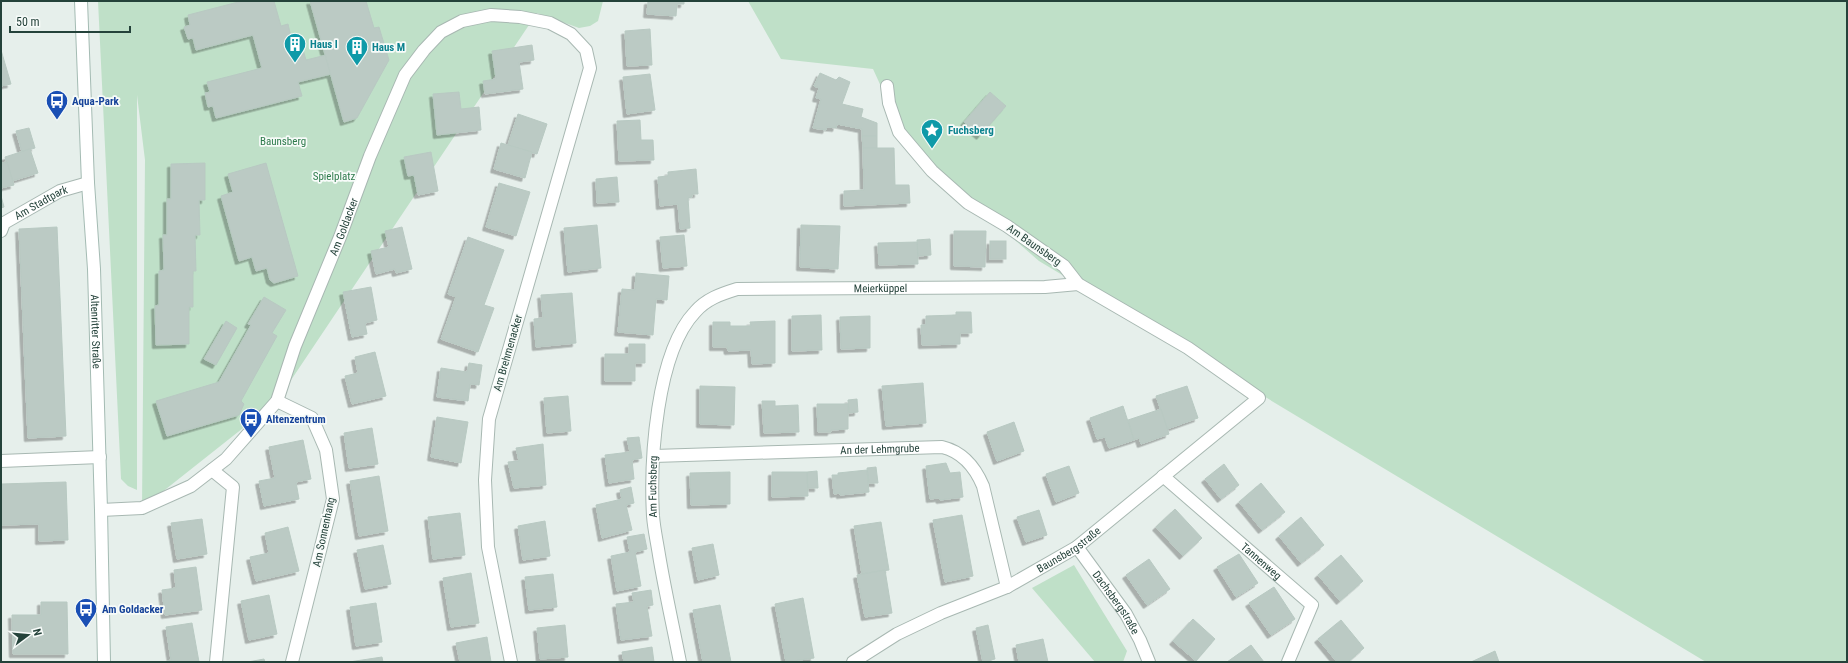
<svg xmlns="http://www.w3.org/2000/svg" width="1848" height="663" viewBox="0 0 1848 663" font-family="'Roboto Condensed',sans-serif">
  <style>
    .green { fill: #bfe0c8 }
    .building { fill: #bbcac4; stroke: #b8c9c2; filter: url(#shadow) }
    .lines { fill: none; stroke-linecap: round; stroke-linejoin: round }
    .minor-casing { stroke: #a8b8b2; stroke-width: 14 }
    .secondary-casing { stroke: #a4bbb3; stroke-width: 14 }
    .minor { stroke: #fff; stroke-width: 12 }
    .secondary { stroke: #fff; stroke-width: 12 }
    .labels { text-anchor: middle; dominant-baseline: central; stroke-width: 3.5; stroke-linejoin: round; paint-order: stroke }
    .culture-label { font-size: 11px; font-weight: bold; fill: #0d838f; stroke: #f7fbf9; text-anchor: start }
    .transit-label { font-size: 11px; font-weight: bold; fill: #164399; stroke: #f7fbf9; text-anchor: start }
    .park-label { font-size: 11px; fill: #2d7a4b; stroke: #f7fbf9 }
    .street-label { font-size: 11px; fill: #24423a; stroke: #f7fbf9 }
  </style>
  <defs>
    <filter id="shadow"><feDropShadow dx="-3.5" dy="3.5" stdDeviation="0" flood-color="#0004"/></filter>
  </defs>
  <rect width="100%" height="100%" fill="#e6efeb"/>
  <!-- green -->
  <g class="green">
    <polygon points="98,1 603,1 598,21 590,26 579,28 537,13 277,401 142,508 145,160 137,95 137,490 128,486 121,479"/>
    <polygon points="748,1 1847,1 1847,662 1706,662 1039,261 935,171 901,130 873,69 781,59"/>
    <polygon points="1074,565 1127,651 1123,662 1095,662 1032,588"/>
  </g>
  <!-- building -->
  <g class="building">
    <polygon points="242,1 274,1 281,26 288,24 292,41 300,39 306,60 326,55 331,74 298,82 302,96 216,118 213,106 208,107 205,93 210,92 207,82 262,68 253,35 196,50 193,38 188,39 184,27 190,25 188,15"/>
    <polygon points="310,1 366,1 374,28 379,27 389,60 357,118 344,122"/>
    <polygon points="648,1 684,1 684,4 677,4 676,16 647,14"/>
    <polygon points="650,29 652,65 627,66 625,31"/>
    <polygon points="532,45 534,60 519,62 523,89 485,94 483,81 496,79 492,51"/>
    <polygon points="1,50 11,84 1,86"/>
    <polygon points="820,73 836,80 839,77 850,82 842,104 863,109 861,117 877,123 877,136 862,136 862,129 837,124 836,128 827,127 826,130 813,128 821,99 816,98 819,88 814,86"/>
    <polygon points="650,74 655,110 627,114 623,77"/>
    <polygon points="459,92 461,109 479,107 481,130 437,135 433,94"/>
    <polygon points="990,92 1006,106 980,136 964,122"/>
    <polygon points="518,114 547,124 537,154 508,145"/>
    <polygon points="640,120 641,140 653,140 654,160 619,161 617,121"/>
    <polygon points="29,128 35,148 22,152 16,131"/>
    <polygon points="862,136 877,136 877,148 863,148"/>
    <polygon points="501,143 532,152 525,178 494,169"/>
    <polygon points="863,148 894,148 895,185 909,185 910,203 844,206 844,191 864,190"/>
    <polygon points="30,149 38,173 12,181 5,157"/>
    <polygon points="431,152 438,191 418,195 414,175 408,176 404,157"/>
    <polygon points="7,162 14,185 1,188 1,163"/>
    <polygon points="205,163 205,200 199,200 200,235 195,235 196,271 193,271 193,307 189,307 189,344 156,345 155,306 159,305 159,271 164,270 163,235 167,235 167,199 171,199 171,164"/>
    <polygon points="266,163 298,276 274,283 270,280 267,268 256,271 252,257 239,261 221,196 233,192 228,174"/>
    <polygon points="696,169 698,194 692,194 692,197 688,198 690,228 680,229 678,204 660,206 658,177 668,176 668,172"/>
    <polygon points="617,177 619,202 597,203 596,179"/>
    <polygon points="499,183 530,192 516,236 486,227"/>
    <polygon points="1,196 4,207 1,208"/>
    <polygon points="597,225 601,268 568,272 564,228"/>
    <polygon points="801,225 840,226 838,269 800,267"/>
    <polygon points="57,227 66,436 28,438 19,229"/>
    <polygon points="402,227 412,269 396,273 395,269 376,274 371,251 389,247 385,231"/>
    <polygon points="954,231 986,231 985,267 954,266"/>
    <polygon points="684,235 687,266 663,268 660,237"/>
    <polygon points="468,237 504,250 484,305 494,308 478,352 441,339 456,297 448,294"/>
    <polygon points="930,239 931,255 918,256 917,240"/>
    <rect x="990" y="241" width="16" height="18"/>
    <polygon points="917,242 918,264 879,265 878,243"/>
    <polygon points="636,273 669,276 667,300 656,299 653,335 618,332 622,289 635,290"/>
    <polygon points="371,287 377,320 365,323 367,334 352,337 343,292"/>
    <polygon points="572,293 576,343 536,347 534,319 543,318 541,295"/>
    <polygon points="264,297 286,310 272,333 277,336 241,401 244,404 239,415 167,436 156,401 219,382 251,325 248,324"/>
    <polygon points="956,312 971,312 972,333 960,333 960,344 922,345 921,325 926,325 926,316 956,315"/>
    <polygon points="821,315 822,350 792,351 792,316"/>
    <polygon points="870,316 870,348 841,349 840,317"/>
    <polygon points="226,321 237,328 216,365 204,359"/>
    <polygon points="775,321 775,363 752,364 751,350 728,351 727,347 713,347 713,322 730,322 730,326 751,326 750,322"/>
    <polygon points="629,344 645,344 645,363 635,363 635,381 605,381 605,354 629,354"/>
    <polygon points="375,352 386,396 352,404 345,376 358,373 355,357"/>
    <polygon points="469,363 482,365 479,385 470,384 468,401 437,397 441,368 467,372"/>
    <polygon points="923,383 926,423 886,426 882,386"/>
    <polygon points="700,386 735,387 734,425 700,424"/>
    <polygon points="1187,386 1198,418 1167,429 1156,396"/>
    <polygon points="568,396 571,431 547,433 544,398"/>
    <polygon points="857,399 858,412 849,413 848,400"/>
    <polygon points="762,401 775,401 775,406 798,405 799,432 764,433"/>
    <polygon points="817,404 848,404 848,429 831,430 831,432 818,432"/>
    <polygon points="1123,406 1134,440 1109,448 1105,437 1097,439 1090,418"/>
    <polygon points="1161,409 1169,434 1141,444 1139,438 1134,440 1128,420"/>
    <polygon points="437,417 468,422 461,463 431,457"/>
    <polygon points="1014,422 1024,451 997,461 987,432"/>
    <polygon points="372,428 378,464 349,468 344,433"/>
    <polygon points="639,437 642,458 632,460 634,479 609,483 605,455 630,452 627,438"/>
    <polygon points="303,440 311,479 296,482 299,499 264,506 259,481 275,478 269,447"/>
    <polygon points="543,444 546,485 514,488 508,462 519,461 516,448"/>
    <polygon points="946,463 950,473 960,472 963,497 940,500 939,498 930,499 926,466"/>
    <polygon points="1224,464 1239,485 1221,499 1205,479"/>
    <polygon points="1069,466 1079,493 1056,502 1046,474"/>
    <polygon points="876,467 878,483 869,483 867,468"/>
    <polygon points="867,470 869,492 840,495 840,493 834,494 832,475 838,475 838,473"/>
    <polygon points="817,471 818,488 807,488 807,472"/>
    <polygon points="730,472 730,504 691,505 690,473"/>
    <polygon points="772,472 807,472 808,496 772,497"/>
    <polygon points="379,476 388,531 359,536 350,481"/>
    <polygon points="66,482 68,540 39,541 39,524 1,525 1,484"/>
    <polygon points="1261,483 1285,512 1262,530 1239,502"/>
    <polygon points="631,487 634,503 626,505 632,530 602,538 596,505 622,499 620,490"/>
    <polygon points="1175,509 1202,538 1183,556 1156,527"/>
    <polygon points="1039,510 1047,535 1026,542 1017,517"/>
    <polygon points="460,513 465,555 433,559 428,517"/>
    <polygon points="962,515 973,576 945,582 933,520"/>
    <polygon points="1301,517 1324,545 1301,563 1279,536"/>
    <polygon points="202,519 207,554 177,559 171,523"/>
    <polygon points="545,521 550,556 523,560 518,526"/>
    <polygon points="881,522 889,570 862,574 854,526"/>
    <polygon points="288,527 299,571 256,581 250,557 269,553 265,533"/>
    <polygon points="644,534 647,549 635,552 641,586 617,591 611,556 630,552 627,537"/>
    <polygon points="713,544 719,575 698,580 692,548"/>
    <polygon points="383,545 391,584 365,589 357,550"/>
    <polygon points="1239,554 1258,583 1236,597 1217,567"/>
    <polygon points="1341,555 1363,581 1340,601 1318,575"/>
    <polygon points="1149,559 1170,589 1147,605 1126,575"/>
    <polygon points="196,567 202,610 165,615 162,590 176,588 174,570"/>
    <polygon points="885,570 892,613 865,617 857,575"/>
    <polygon points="471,573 479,623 451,627 443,578"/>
    <polygon points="553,574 557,607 529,610 525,577"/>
    <polygon points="1274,587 1295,619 1271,635 1249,603"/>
    <polygon points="651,590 653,605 647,606 652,636 621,640 616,604 634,602 632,593"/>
    <polygon points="269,595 277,634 249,640 241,601"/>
    <polygon points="803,598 814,658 786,662 775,604"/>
    <polygon points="41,602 67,602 68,654 13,654 12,615 41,615"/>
    <polygon points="376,603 382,642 356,646 350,607"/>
    <polygon points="720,605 731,662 703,662 693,610"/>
    <polygon points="1193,619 1215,639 1196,661 1173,641"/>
    <polygon points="1341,620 1364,648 1348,662 1337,662 1318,639"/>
    <polygon points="192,623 199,662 164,662 171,660 166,627"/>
    <polygon points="565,625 568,657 540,659 537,628"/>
    <polygon points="988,625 995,659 983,662 976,628"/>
    <polygon points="487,637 491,662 460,662 456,643"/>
    <polygon points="1043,639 1048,662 1019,662 1016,645"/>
    <polygon points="1251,645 1264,662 1227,662"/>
    <polygon points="652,647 654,662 624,662 622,652"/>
    <polygon points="1495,651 1499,662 1471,662"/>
    <polygon points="382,657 383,662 349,662"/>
    <polygon points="264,659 265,662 248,662"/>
  </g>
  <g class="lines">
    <!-- minor casing -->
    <g class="minor-casing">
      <g id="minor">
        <path id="s1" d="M 1,231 L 4,223 L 60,191 L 88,183"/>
        <polyline points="277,401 312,418 326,450 333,499 292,662"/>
        <path id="s2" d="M 654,456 L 942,447 C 963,452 975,467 983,486 L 1007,587"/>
        <polyline points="1,461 100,457"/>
        <polyline points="212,470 233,487 216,662"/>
        <path id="s3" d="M 1163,476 L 1312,605 L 1288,662"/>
        <path id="s4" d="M 101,510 L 142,508 L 191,486 L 226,459 L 277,401 L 295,346 L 340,237 L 370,156 L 405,75 L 424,50 L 441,32 L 462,21 L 491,15 L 520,17 L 550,23 L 571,34 L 586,50 L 590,68 L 489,419 L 485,480 L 488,547 L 511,662"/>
        <path id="s5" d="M 1077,547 L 1126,614 L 1140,640 L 1149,662"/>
        <path id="s6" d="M 680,662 C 673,626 665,591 659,555 C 657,542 654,529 653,516 C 650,461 656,353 695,312 C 706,299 721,294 737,289 L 1045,287 L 1078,284"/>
        <path id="s7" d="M 853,662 L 897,634 L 941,613 L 1007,587 L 1077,547 L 1259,398 L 1188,348 L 1078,284 L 1064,266 L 1007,226 L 968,203 L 932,171 L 899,132 L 889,103 L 887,86"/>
      </g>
    </g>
    <!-- secondary casing -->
    <g class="secondary-casing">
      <g id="secondary">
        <path id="s8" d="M 81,1 L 88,183 L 94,269 L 101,510 L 104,662"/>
      </g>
    </g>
    <!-- minor -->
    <use href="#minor" class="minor"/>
    <!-- secondary -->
    <use href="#secondary" class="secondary"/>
  </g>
  <!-- icons -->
  <defs>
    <g id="building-pin" transform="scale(1.15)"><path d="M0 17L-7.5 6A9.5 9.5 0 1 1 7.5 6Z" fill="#0f9aa8" stroke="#f7fbf9"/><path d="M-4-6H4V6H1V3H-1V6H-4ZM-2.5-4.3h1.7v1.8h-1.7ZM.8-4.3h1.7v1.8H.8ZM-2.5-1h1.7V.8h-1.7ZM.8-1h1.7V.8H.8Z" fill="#fff"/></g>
    <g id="bus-pin" transform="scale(1.15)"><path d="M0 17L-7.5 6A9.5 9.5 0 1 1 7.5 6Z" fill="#1a4fb4" stroke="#f7fbf9"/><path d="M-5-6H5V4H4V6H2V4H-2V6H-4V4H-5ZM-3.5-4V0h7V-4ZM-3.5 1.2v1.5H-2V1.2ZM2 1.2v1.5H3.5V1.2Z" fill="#fff"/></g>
    <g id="sight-pin" transform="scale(1.15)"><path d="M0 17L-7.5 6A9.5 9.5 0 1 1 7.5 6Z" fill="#0f9aa8" stroke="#f7fbf9"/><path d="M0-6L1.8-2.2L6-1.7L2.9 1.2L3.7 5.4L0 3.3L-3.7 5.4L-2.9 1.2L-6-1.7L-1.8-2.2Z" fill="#fff"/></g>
  </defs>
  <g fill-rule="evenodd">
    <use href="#building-pin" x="295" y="44"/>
    <use href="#building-pin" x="357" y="47"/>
    <use href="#bus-pin" x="57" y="101"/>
    <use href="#sight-pin" x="932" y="130"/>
    <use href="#bus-pin" x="251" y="419"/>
    <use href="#bus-pin" x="86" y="609"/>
  </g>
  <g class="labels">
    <!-- culture labels -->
    <g class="culture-label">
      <text x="310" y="44">Haus I</text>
      <text x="372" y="47">Haus M</text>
      <text x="948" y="130">Fuchsberg</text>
    </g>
    <!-- transit labels -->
    <g class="transit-label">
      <text x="72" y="101">Aqua-Park</text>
      <text x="266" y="419">Altenzentrum</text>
      <text x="102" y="609">Am Goldacker</text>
    </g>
    <!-- park labels -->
    <g class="park-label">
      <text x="283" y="141">Baunsberg</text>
      <text x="334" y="176">Spielplatz</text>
    </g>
    <!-- street labels -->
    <g class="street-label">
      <text stroke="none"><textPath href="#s1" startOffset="51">Am Stadtpark</textPath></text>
      <text stroke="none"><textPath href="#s4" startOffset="403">Am Goldacker</textPath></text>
      <text transform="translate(1034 245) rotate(35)">Am Baunsberg</text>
      <text stroke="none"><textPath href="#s6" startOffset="553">Meierküppel</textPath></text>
      <text stroke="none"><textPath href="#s8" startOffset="331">Altenritter Straße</textPath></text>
      <text transform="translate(508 353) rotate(-74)">Am Brehmenacker</text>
      <text stroke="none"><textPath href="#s2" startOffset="226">An der Lehmgrube</textPath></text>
      <text stroke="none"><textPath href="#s6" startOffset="178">Am Fuchsberg</textPath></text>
      <text transform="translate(324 532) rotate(-78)">Am Sonnenhang</text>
      <text stroke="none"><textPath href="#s7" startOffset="244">Baunsbergstraße</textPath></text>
      <text stroke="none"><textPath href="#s3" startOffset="130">Tannenweg</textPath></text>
      <text stroke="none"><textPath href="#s5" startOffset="68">Dachsbergstraße</textPath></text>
    </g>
  </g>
  <!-- border -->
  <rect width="1848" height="663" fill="none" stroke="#24423a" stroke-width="4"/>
  <!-- north arrow -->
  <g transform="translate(28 635) rotate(74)" stroke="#f7fbf9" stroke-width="3" paint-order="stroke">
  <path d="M0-3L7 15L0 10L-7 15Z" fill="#24423a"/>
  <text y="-6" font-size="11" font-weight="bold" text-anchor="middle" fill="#24423a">N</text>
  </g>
  <!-- scale -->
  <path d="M10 26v6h120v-6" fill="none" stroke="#24423a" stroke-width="2"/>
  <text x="16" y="26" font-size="12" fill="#24423a" stroke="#f7fbf9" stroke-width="3" paint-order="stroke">50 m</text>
</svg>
